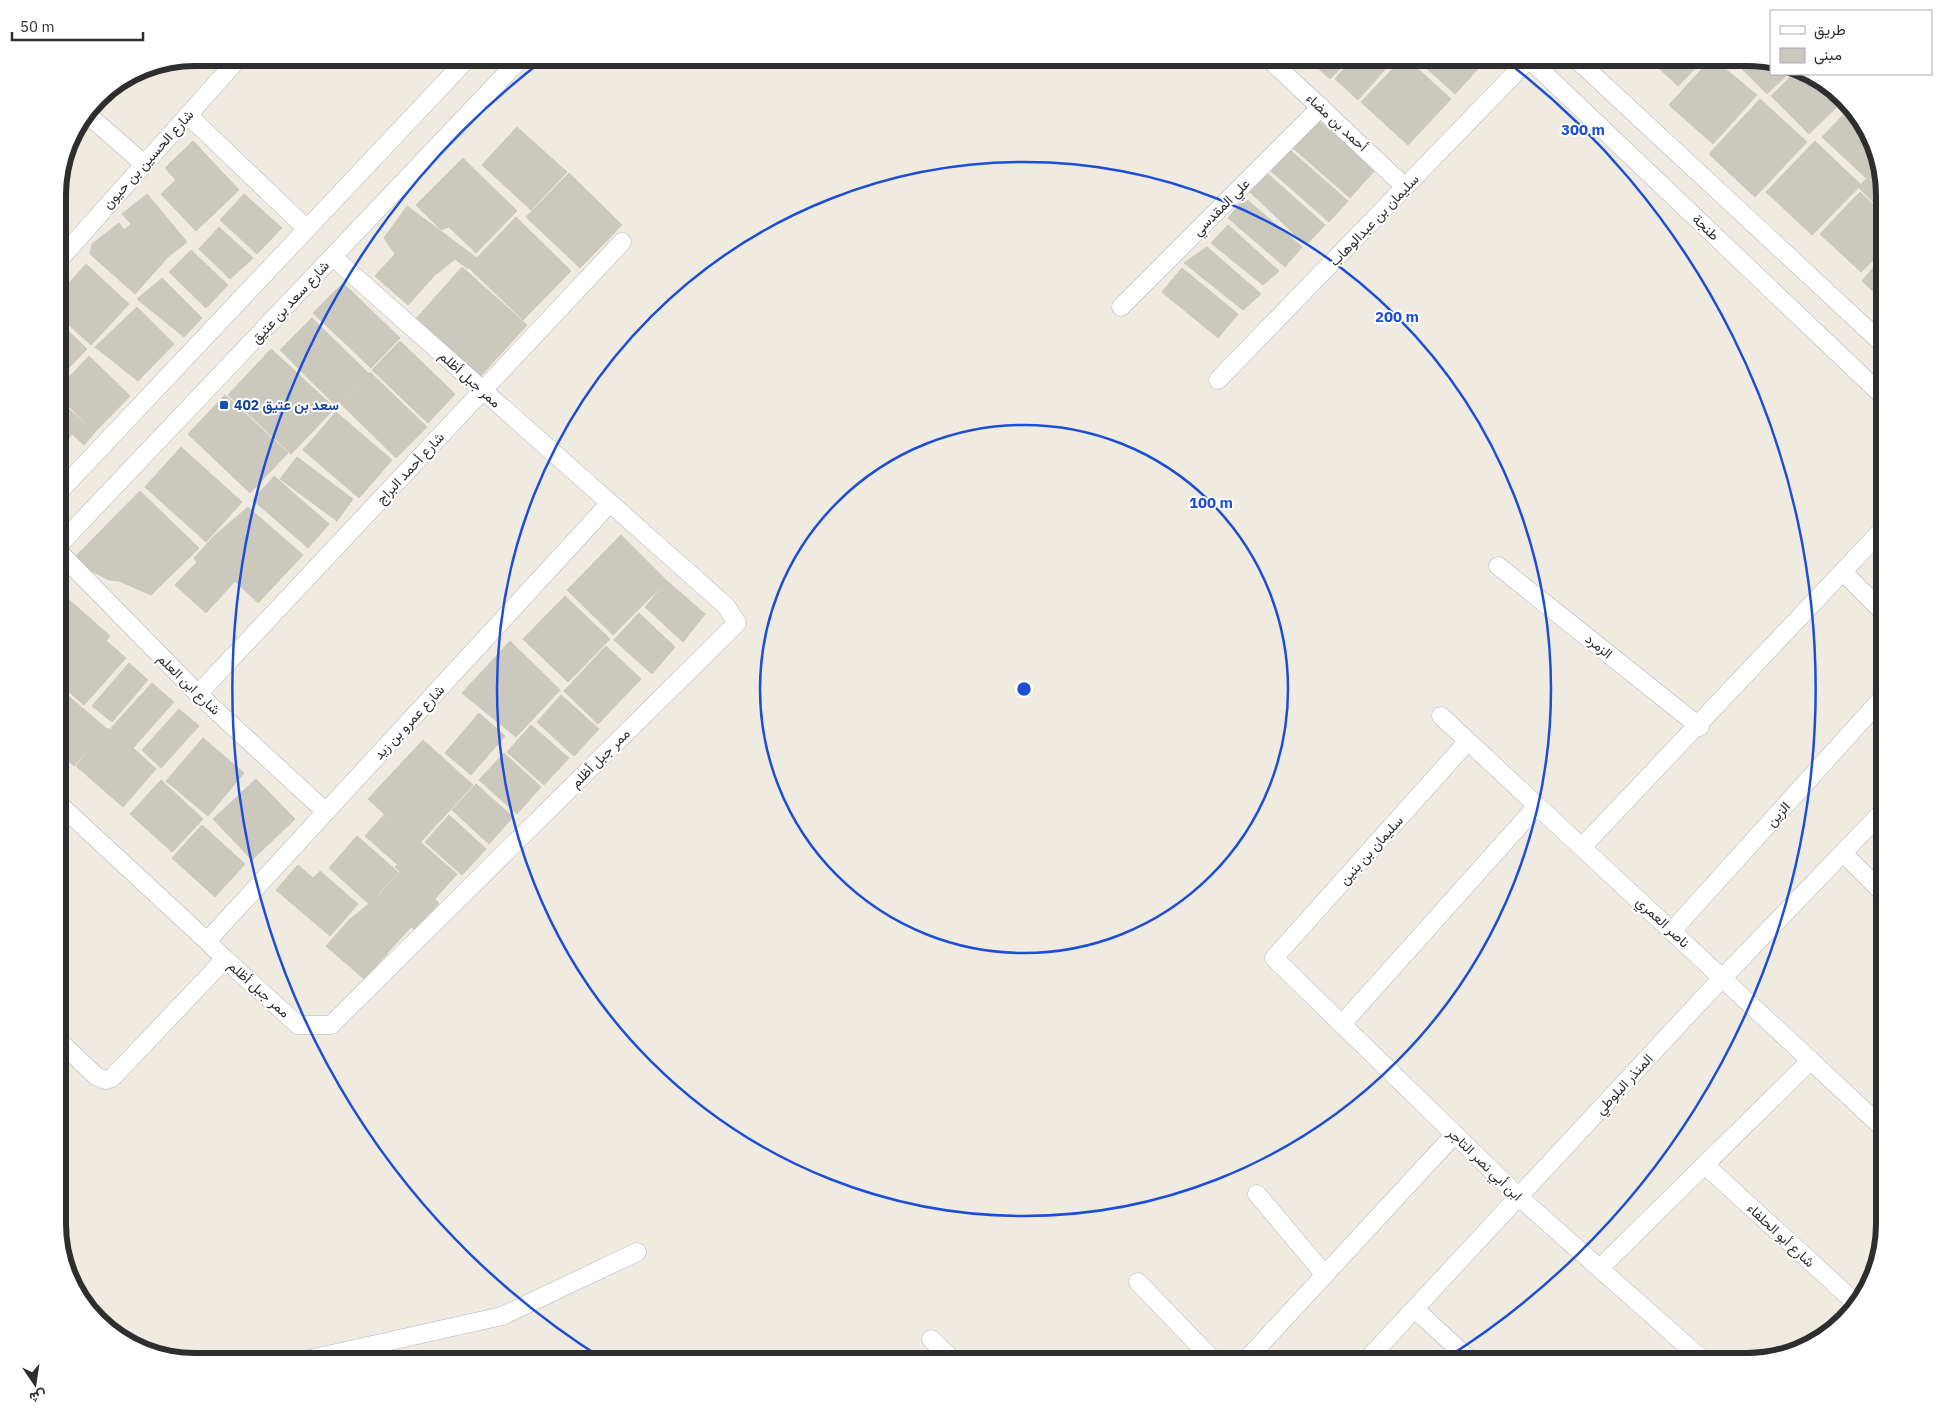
<svg xmlns="http://www.w3.org/2000/svg" width="1942" height="1419" viewBox="0 0 1942 1419" font-family="'IBM Plex Sans',Vazirmatn,sans-serif">
  <style>
    .building { fill: #cbc9be; stroke: #ccc7b9 }
    .lines { fill: none; stroke-linecap: round; stroke-linejoin: round }
    .minor-casing { stroke: #b4b4c2; stroke-width: 19 }
    .minor { stroke: #fff; stroke-width: 18 }
    .ring { fill: none; stroke: #1d4ed8; stroke-width: 2.5 }
    .transit-dot { fill: #1a4fb4; stroke: #fff; stroke-width: 2 }
    .labels { text-anchor: middle; dominant-baseline: central; stroke-width: 4; stroke-linejoin: round; paint-order: stroke }
    .street-label { font-size: 14px; fill: #2e2e2e; stroke: #fff }
    .transit-label { font-size: 14px; font-weight: bold; fill: #164399; stroke: #fff; text-anchor: start }
    .rim { fill: none; stroke: #2e2e2e; stroke-width: 6 }
    .centre { fill: #1d4ed8; stroke: #fff; stroke-width: 2.5 }
    .ring-label { font-size: 15px; text-anchor: middle; font-weight: bold; fill: #1d4ed8; stroke: #fff; stroke-width: 4; stroke-linejoin: round; paint-order: stroke }
  </style>
  <rect width="100%" height="100%" fill="#f0ebe0"/>
  <!-- building -->
  <g class="building">
    <polygon points="1311,58 1351,58 1330,79 1309,60"/>
    <polygon points="1353,58 1395,58 1358,100 1335,79"/>
    <polygon points="1403,58 1406,58 1451,99 1408,145 1361,102"/>
    <polygon points="1415,58 1488,58 1455,94"/>
    <polygon points="1648,58 1705,58 1678,86"/>
    <polygon points="1712,58 1757,95 1713,144 1669,105"/>
    <polygon points="1731,58 1747,58 1771,61 1771,74 1788,74 1767,94"/>
    <polygon points="1793,74 1808,74 1831,86 1843,101 1809,134 1771,96"/>
    <polygon points="1760,99 1807,142 1755,197 1709,154"/>
    <polygon points="1849,109 1870,134 1878,167 1867,179 1822,137"/>
    <polygon points="1318,120 1375,170 1350,198 1293,148"/>
    <polygon points="517,127 567,172 531,210 482,165"/>
    <polygon points="193,141 239,190 196,231 161,194 176,180 165,168"/>
    <polygon points="1815,141 1861,185 1812,235 1766,192"/>
    <polygon points="1290,150 1348,201 1329,222 1271,171"/>
    <polygon points="463,158 517,211 476,253 449,227 441,230 416,205"/>
    <polygon points="1878,167 1884,195 1884,213 1858,187"/>
    <polygon points="569,173 622,225 580,268 526,217"/>
    <polygon points="1268,174 1325,225 1306,245 1250,192"/>
    <polygon points="1860,192 1884,215 1884,250 1861,272 1820,234"/>
    <polygon points="147,194 187,242 168,257 135,294 90,254 92,244 119,223 124,230 131,224 122,214"/>
    <polygon points="244,194 282,228 257,254 220,220"/>
    <polygon points="1245,198 1302,247 1285,267 1228,218"/>
    <polygon points="407,206 477,258 468,269 455,259 435,275 408,305 375,276 395,254 384,238"/>
    <polygon points="516,217 571,271 523,320 468,267"/>
    <polygon points="1228,225 1279,271 1263,285 1211,243"/>
    <polygon points="219,227 253,258 230,279 199,249"/>
    <polygon points="1207,247 1261,294 1243,310 1184,263"/>
    <polygon points="191,250 228,285 206,308 169,272"/>
    <polygon points="1884,255 1884,301 1862,281"/>
    <polygon points="86,264 129,304 91,345 58,315 58,295"/>
    <polygon points="462,267 527,325 479,378 415,320"/>
    <polygon points="1182,268 1238,314 1218,338 1162,292"/>
    <polygon points="162,278 202,318 184,337 137,299"/>
    <polygon points="343,283 400,338 371,368 313,313"/>
    <polygon points="137,307 174,344 138,381 95,347"/>
    <polygon points="312,318 368,373 336,406 280,350"/>
    <polygon points="58,321 87,349 58,379"/>
    <polygon points="400,341 455,394 428,423 372,370"/>
    <polygon points="271,349 334,407 334,409 291,454 228,395"/>
    <polygon points="89,356 130,396 95,432 58,396 58,389"/>
    <polygon points="370,372 427,427 396,458 340,403"/>
    <polygon points="225,395 288,453 250,493 188,434"/>
    <polygon points="58,400 95,432 84,445 72,434 58,451"/>
    <polygon points="336,412 392,460 359,498 303,450"/>
    <polygon points="181,447 242,502 206,542 145,487"/>
    <polygon points="297,457 353,499 337,521 280,479"/>
    <polygon points="274,476 329,524 308,548 253,500"/>
    <polygon points="140,491 199,548 151,595 119,581 109,580 71,561"/>
    <polygon points="248,507 303,555 271,589 214,536"/>
    <polygon points="621,535 667,581 613,635 567,590"/>
    <polygon points="214,536 271,589 258,603 235,581 206,613 175,585 197,562 194,558"/>
    <polygon points="667,581 705,614 683,642 645,607"/>
    <polygon points="565,596 610,639 568,682 523,639"/>
    <polygon points="67,598 110,636 67,683 58,675 58,608"/>
    <polygon points="639,613 675,647 652,674 614,640"/>
    <polygon points="103,638 126,658 84,705 61,685 67,683"/>
    <polygon points="510,641 560,690 516,737 462,693"/>
    <polygon points="606,646 641,679 598,724 564,691"/>
    <polygon points="129,663 148,680 112,722 92,706"/>
    <polygon points="152,683 174,702 133,748 111,728"/>
    <polygon points="59,688 106,728 74,766 58,752"/>
    <polygon points="561,695 599,729 574,756 537,722"/>
    <polygon points="179,709 199,726 161,768 142,750"/>
    <polygon points="479,713 505,736 471,775 445,753"/>
    <polygon points="531,725 569,758 544,785 507,752"/>
    <polygon points="106,728 115,731 156,769 123,807 76,766"/>
    <polygon points="203,738 244,773 208,816 166,781"/>
    <polygon points="423,740 473,785 418,845 368,799"/>
    <polygon points="504,753 541,787 517,814 479,780"/>
    <polygon points="256,779 295,819 252,860 213,819"/>
    <polygon points="161,780 203,819 172,852 130,814"/>
    <polygon points="476,784 513,817 489,844 452,810"/>
    <polygon points="384,815 416,843 397,864 365,836"/>
    <polygon points="449,815 486,849 462,875 425,842"/>
    <polygon points="202,825 245,864 215,897 172,858"/>
    <polygon points="357,836 398,872 369,904 329,868"/>
    <polygon points="419,841 457,874 433,901 395,867"/>
    <polygon points="298,865 313,878 320,871 358,904 330,936 276,890"/>
    <polygon points="402,869 439,903 415,930 378,896"/>
    <polygon points="374,892 412,926 387,953 350,919 369,904"/>
    <polygon points="350,919 388,953 364,979 326,946"/>
  </g>
  <g class="lines">
    <!-- minor casing -->
    <g class="minor-casing">
      <g id="minor">
        <polyline points="1268,58 1405,187"/>
        <polyline points="1528,58 1884,397"/>
        <polyline points="1575,58 1884,345"/>
        <polyline points="87,114 144,164"/>
        <polyline points="188,115 307,229"/>
        <polyline points="58,261 239,58"/>
        <polyline points="1121,307 1321,107"/>
        <polyline points="1218,380 1529,59"/>
        <polyline points="58,493 468,58"/>
        <polyline points="58,546 521,58"/>
        <polyline points="58,551 198,694 326,812"/>
        <polyline points="1498,566 1700,727"/>
        <polyline points="1843,572 1884,613"/>
        <polyline points="198,694 622,242"/>
        <polyline points="1441,716 1884,1129"/>
        <polyline points="1468,741 1274,958 1519,1197 1704,1361"/>
        <polyline points="58,803 207,941 225,959 298,1025 331,1025 737,623 726,606 333,257"/>
        <polyline points="1582,847 1884,528"/>
        <polyline points="1843,853 1884,894"/>
        <polyline points="1672,931 1884,696"/>
        <polyline points="207,941 610,503"/>
        <polyline points="1342,1024 1537,806"/>
        <polyline points="58,1040 96,1076 105,1080 112,1078 225,959"/>
        <polyline points="1705,1165 1858,1305"/>
        <polyline points="1257,1194 1325,1275"/>
        <polyline points="1600,1268 1811,1060"/>
        <polyline points="1138,1282 1214,1361"/>
        <polyline points="1415,1309 1471,1361"/>
        <polyline points="931,1339 954,1361"/>
        <polyline points="301,1361 502,1316 637,1252"/>
        <polyline points="1245,1361 1455,1134"/>
        <polyline points="1366,1361 1708,993 1884,810"/>
      </g>
    </g>
    <!-- minor -->
    <use href="#minor" class="minor"/>
  </g>
  <!-- distance rings -->
  <g class="ring">
    <circle cx="1024" cy="689" r="264"/>
    <circle cx="1024" cy="689" r="527"/>
    <path d="M605 1360A791 791 0 0 1 542 61M1506 61A791 791 0 0 1 1443 1360"/>
  </g>
  <!-- markers -->
  <rect class="transit-dot" x="219" y="400" width="10" height="10" rx="2.5"/>
  <g class="labels">
    <!-- street labels -->
    <g class="street-label">
      <text transform="translate(1337 122) rotate(43)">أحمد بن مضاء</text>
      <text transform="translate(148 159) rotate(-48)">شارع الحسين بن حيون</text>
      <text transform="translate(1221 207) rotate(-45)">علي المقدسي</text>
      <text transform="translate(1374 220) rotate(-46)">سليمان بن عبدالوهاب</text>
      <text transform="translate(1706 227) rotate(44)">طنجة</text>
      <text transform="translate(290 302) rotate(-47)">شارع سعد بن عتيق</text>
      <text transform="translate(470 379) rotate(42)">ممر جبل أظلم</text>
      <text transform="translate(410 468) rotate(-47)">شارع أحمد البراج</text>
      <text transform="translate(1599 646) rotate(39)">الزمرد</text>
      <text transform="translate(189 684) rotate(44)">شارع ابن العلم</text>
      <text transform="translate(409 722) rotate(-47)">شارع عمرو بن زيد</text>
      <text transform="translate(600 758) rotate(-45)">ممر جبل أظلم</text>
      <text transform="translate(1778 814) rotate(-48)">الزين</text>
      <text transform="translate(1371 850) rotate(-48)">سليمان بن بنين</text>
      <text transform="translate(1663 922) rotate(43)">ناصر العمري</text>
      <text transform="translate(259 989) rotate(42)">ممر جبل أظلم</text>
      <text transform="translate(1624 1084) rotate(-47)">المنذر البلوطي</text>
      <text transform="translate(1485 1164) rotate(44)">ابن أبي نصر التاجر</text>
      <text transform="translate(1781 1235) rotate(43)">شارع أبو الحلفاء</text>
    </g>
    <!-- transit labels -->
    <g class="transit-label">
      <text x="234" y="405">سعد بن عتيق 402</text>
    </g>
  </g>
  <!-- crop -->
  <path d="M0 0H1942V1419H0ZM195 66H1747A129 129 0 0 1 1876 195V1224A129 129 0 0 1 1747 1353H195A129 129 0 0 1 66 1224V195A129 129 0 0 1 195 66Z" fill="#fff" fill-rule="evenodd"/>
  <path class="rim" d="M195 66H1747A129 129 0 0 1 1876 195V1224A129 129 0 0 1 1747 1353H195A129 129 0 0 1 66 1224V195A129 129 0 0 1 195 66Z"/>
  <circle cx="1024" cy="689" r="8" class="centre"/>
  <g class="ring-label">
    <text x="1583" y="135">300 m</text>
    <text x="1397" y="322">200 m</text>
    <text x="1211" y="508">100 m</text>
  </g>
  <!-- legend -->
  <rect x="1770" y="10" width="162" height="65" fill="#ffffff" stroke="#ababab"/>
  <rect x="1780" y="26" width="25" height="8" fill="#ffffff" stroke="#ababab"/>
  <text x="1814" y="35" font-size="15" fill="#2e2e2e">طريق</text>
  <rect x="1780" y="48" width="25" height="15" fill="#cbc9be" stroke="#ababab"/>
  <text x="1814" y="60" font-size="15" fill="#2e2e2e">مبنى</text>
  <!-- north arrow -->
  <g transform="translate(35 1384) rotate(167)" stroke="#ffffff" stroke-width="4" paint-order="stroke">
  <path d="M0-4L9 19L0 12L-9 19Z" fill="#2e2e2e"/>
  <text y="-8" font-size="14" font-weight="bold" text-anchor="middle" fill="#2e2e2e">ش</text>
  </g>
  <!-- scale -->
  <path d="M12 32v8h131v-8" fill="none" stroke="#2e2e2e" stroke-width="2.5"/>
  <text x="20" y="32" font-size="15" fill="#2e2e2e" stroke="#ffffff" stroke-width="4" paint-order="stroke">50 m</text>
</svg>
